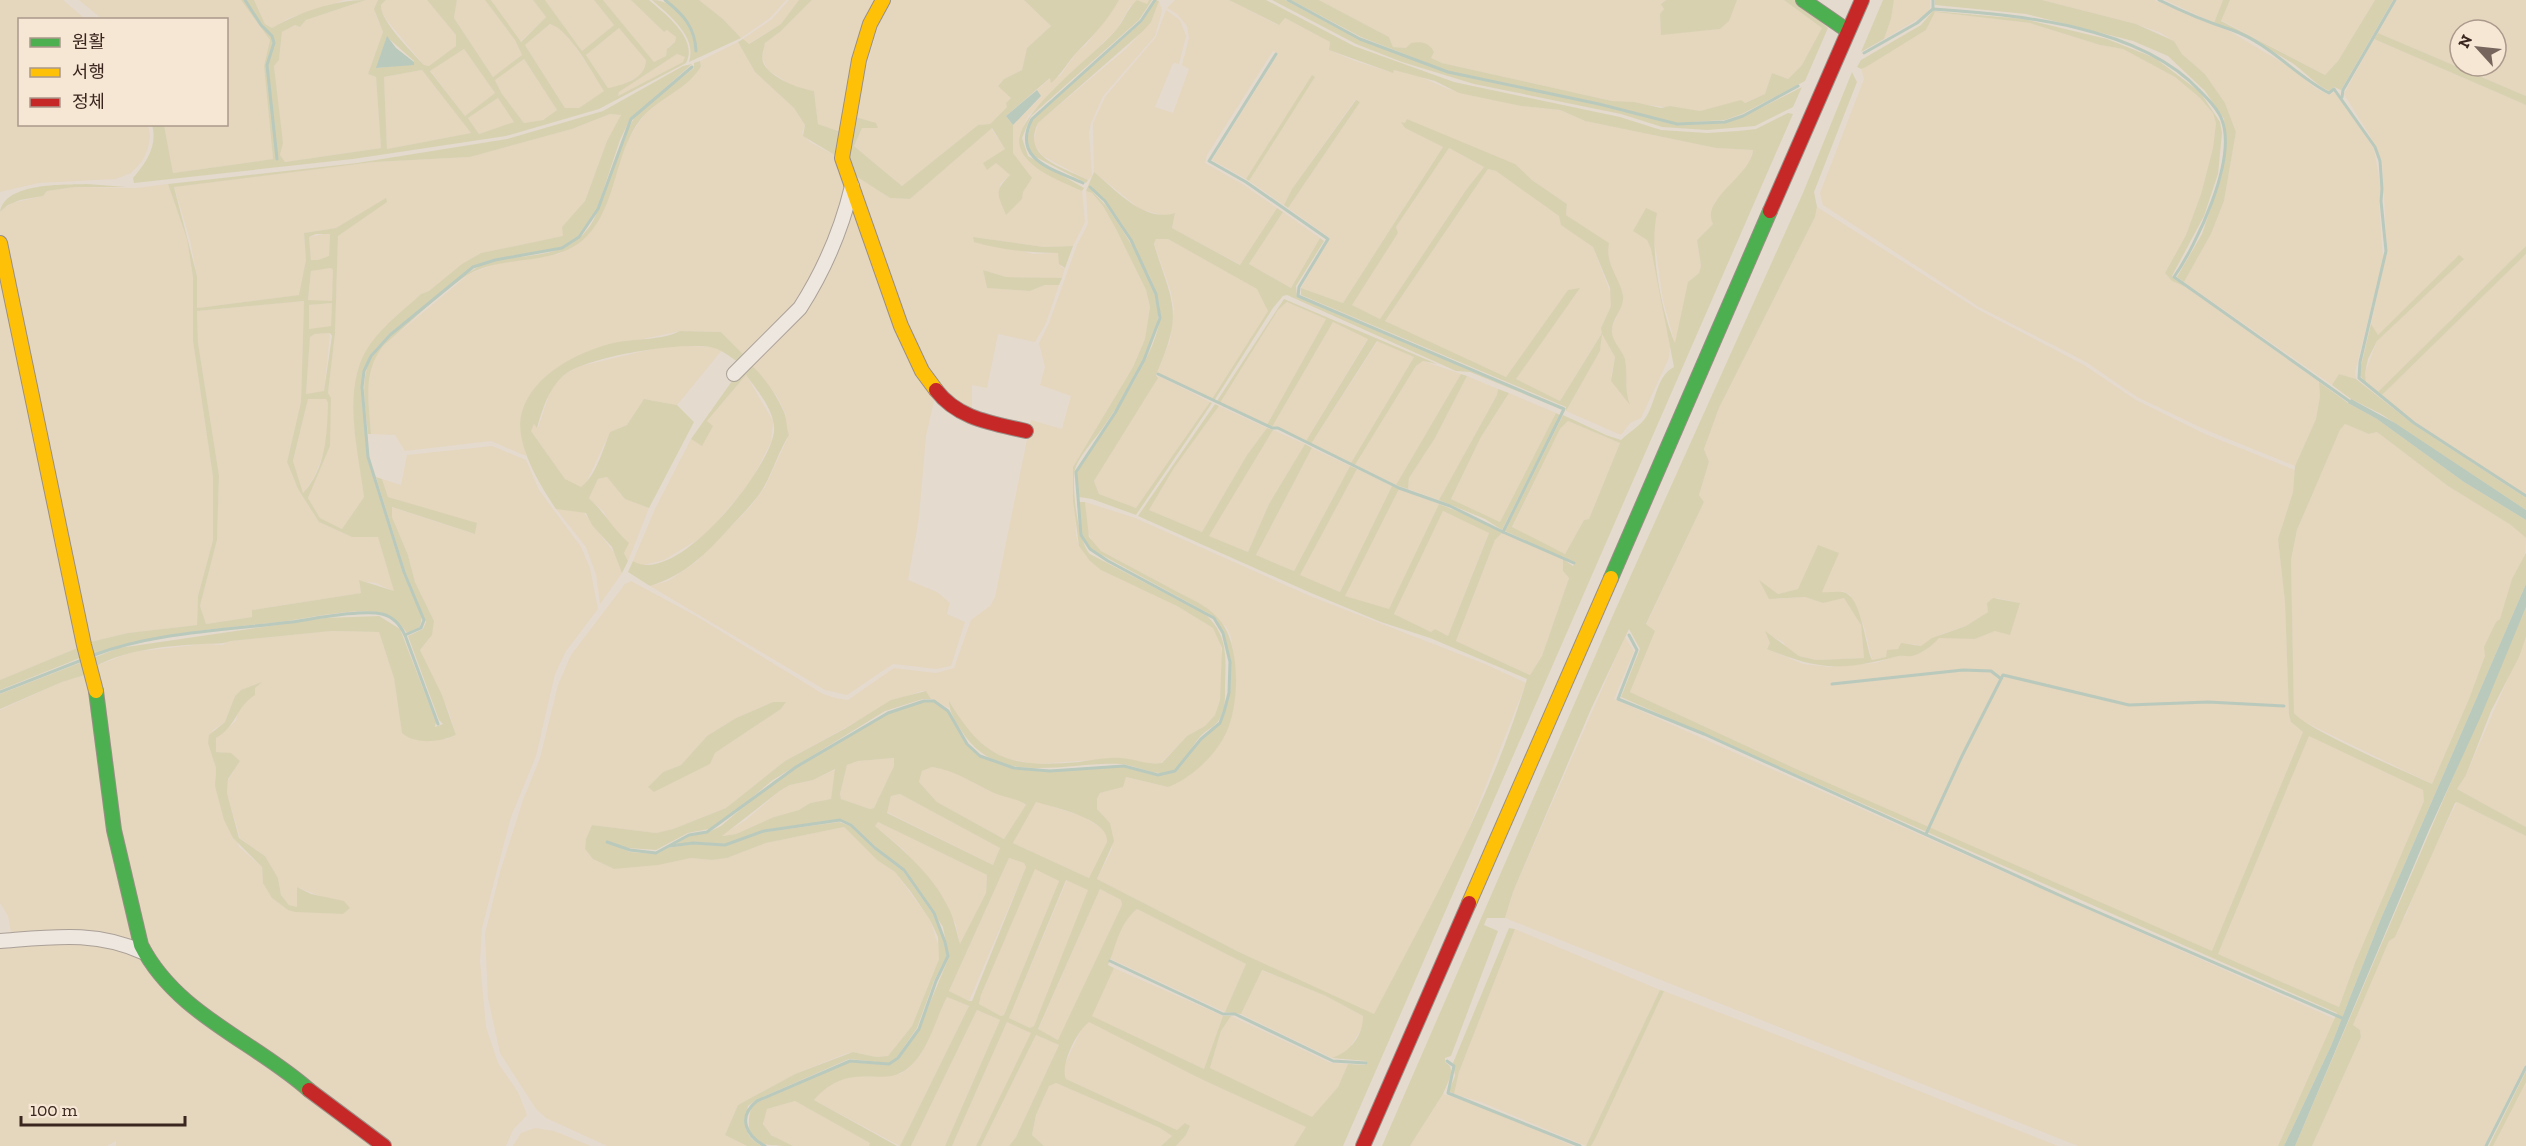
<svg xmlns="http://www.w3.org/2000/svg" width="2526" height="1146" viewBox="0 0 2526 1146" font-family="'Zilla Slab','Noto Sans KR',serif">
  <style>
    .farmland { fill: #e5d6be; fill-rule: evenodd }
    .green { fill: #d8d1b0; fill-rule: evenodd }
    .water { fill: #b9c9bc }
    .lines { fill: none; stroke-linecap: round; stroke-linejoin: round }
    .stream { stroke: #b9c9bc; stroke-width: 3 }
    .street-casing { stroke: #aaa097; stroke-width: 16 }
    .fast-casing { stroke: #9a8f86; stroke-width: 16 }
    .slow-casing { stroke: #9a8f86; stroke-width: 16 }
    .jam-casing { stroke: #9a8f86; stroke-width: 16 }
    .street { stroke: #eee7df; stroke-width: 14 }
    .fast { stroke: #4caf50; stroke-width: 14 }
    .slow { stroke: #ffc107; stroke-width: 14 }
    .jam { stroke: #c62828; stroke-width: 14 }
  </style>
  <rect width="100%" height="100%" fill="#e5dace"/>
  <!-- farmland -->
  <g class="farmland">
    <polygon points="0,0 63,0 85,19 20,20 20,124 148,125 150,136 148,148 143,160 131,173 116,179 39,183 0,192"/>
    <polygon points="79,0 241,0 270,40 264,66 273,159 173,173 164,125 226,124 226,20 102,19"/>
    <polygon points="254,0 345,0 289,18 272,28 265,24"/>
    <polygon points="366,0 378,0 375,13 383,32 368,74 376,77 381,148 285,162 280,155 282,143 274,66 279,60 282,32 295,25 300,27 306,20"/>
    <polygon points="386,0 427,0 456,35 457,45 438,61 429,66 424,65 386,19 381,10 381,5"/>
    <polygon points="457,0 485,0 515,40 522,55 493,77 454,18"/>
    <polygon points="491,0 533,0 546,17 520,42"/>
    <polygon points="545,0 594,0 614,25 582,51"/>
    <polygon points="603,0 631,0 664,32 667,30 676,36 675,42 668,47 666,56 654,63"/>
    <polygon points="699,0 786,0 770,18 741,38 723,19"/>
    <polygon points="789,0 799,0 781,24 748,44 745,43 743,39 772,19"/>
    <polygon points="812,0 871,0 875,3 841,132 818,124 814,91 797,89 768,70 762,58 765,43 781,31"/>
    <polygon points="886,0 1024,0 1051,26 1027,48 1022,70 1004,79 998,85 1011,98 1007,107 990,124 978,125 902,186 853,145 862,128 877,128 852,116"/>
    <polygon points="1119,0 1149,0 1147,4 1130,6 1117,29 1028,116 1019,137 1024,155 1035,166 1082,191 1085,222 1073,246 1044,247 974,237 1033,254 1059,253 1061,267 1065,268 1062,278 1051,278 1006,277 983,270 987,288 1030,291 1045,285 1059,285 1046,323 1035,342 998,334 987,388 972,385 972,415 929,377 851,173 890,198 910,199 991,128 1005,149 990,166 996,163 1010,175 1000,184 1006,214 1019,161 1013,153 1013,125 1041,97 1037,90 1051,78 1060,76 1077,52 1086,45"/>
    <polygon points="1175,0 1229,0 1278,25 1285,18 1330,42 1329,50 1355,61 1393,73 1394,70 1416,75 1448,89 1521,106 1559,110 1585,121 1716,148 1753,150 1748,166 1714,203 1713,224 1697,240 1701,266 1699,273 1690,280 1675,344 1663,300 1653,231 1633,230 1647,240 1651,249 1670,345 1669,358 1641,418 1630,423 1621,435 1566,411 1600,351 1601,334 1560,401 1516,379 1517,375 1511,372 1506,377 1491,371 1385,321 1488,169 1496,171 1560,216 1562,225 1593,247 1612,297 1611,306 1601,328 1615,357 1611,377 1627,396 1625,362 1612,337 1612,328 1623,301 1623,294 1608,264 1608,243 1566,215 1567,204 1509,164 1407,119 1406,128 1443,147 1343,303 1301,288 1330,238 1288,208 1360,102 1355,100 1292,189 1284,205 1249,181 1315,77 1312,76 1246,179 1212,160 1278,54 1273,51 1207,155 1205,163 1244,185 1277,208 1241,265 1172,228 1175,213 1165,216 1140,209 1094,172 1093,123 1105,97 1156,37 1166,10 1180,20 1186,36 1179,64 1173,63 1155,107 1173,113 1189,69 1182,65 1189,38 1187,26 1177,14 1167,8"/>
    <polygon points="1319,0 1666,0 1661,3 1664,9 1660,14 1661,34 1720,29 1737,0 1784,0 1823,28 1802,65 1788,79 1772,73 1765,94 1744,103 1741,101 1700,111 1612,101 1442,63 1406,48 1393,47 1389,37"/>
    <polygon points="1894,0 1930,0 1930,9 1925,15 1884,39 1891,19"/>
    <polygon points="2042,0 2154,0 2231,32 2293,69 2315,88 2329,95 2335,92 2341,98 2374,149 2381,189 2379,203 2383,260 2355,372 2356,379 2339,374 2332,385 2184,282 2211,234 2224,201 2236,132 2225,103 2205,74 2182,54 2174,41 2159,32 2136,24"/>
    <polygon points="2165,0 2223,0 2214,23"/>
    <polygon points="2230,0 2375,0 2338,61 2325,75 2221,20"/>
    <path d="M 2397,0 L 2526,0 L 2526,96 L 2378,33 ZM 2460,30 L 2496,30 L 2496,66 L 2460,66 Z"/>
    <polygon points="1159,1 1162,11 1155,36 1103,96 1091,123 1089,132 1092,176 1088,180 1043,156 1033,143 1038,123 1126,49 1151,22"/>
    <polygon points="1934,12 2030,23 2100,45 2123,49 2175,77 2200,98 2213,113 2216,123 2213,148 2201,194 2186,235 2165,273 2172,281 2186,287 2319,382 2320,396 2316,419 2295,466 2206,430 2137,397 2086,362 1979,307 1823,205 1820,193 1864,79 1861,69 1926,30"/>
    <polygon points="550,24 558,26 574,45 605,91 579,108 565,108 525,45"/>
    <polygon points="619,28 647,60 646,67 642,74 620,87 608,88 586,55"/>
    <polygon points="2374,39 2526,105 2526,246 2378,392 2366,383 2365,373 2377,341 2463,259 2459,256 2378,335 2372,330 2371,324 2387,250 2382,161 2369,134 2344,94"/>
    <polygon points="738,42 755,72 794,108 805,125 802,133 810,142 838,157 846,184 838,220 800,302 745,356 721,332 681,331 595,349 572,359 546,376 521,431 526,456 491,441 405,451 395,435 371,434 367,380 373,359 383,346 469,274 495,264 559,254 587,236 600,217 628,139 646,112 694,76 701,66 700,61"/>
    <polygon points="464,49 495,93 465,116 430,70"/>
    <polygon points="677,54 686,57 683,62 618,96 619,92"/>
    <polygon points="524,59 557,110 543,120 524,123 502,94 495,79"/>
    <polygon points="422,70 471,133 387,149 384,77"/>
    <polygon points="498,98 515,122 479,134 468,118"/>
    <polygon points="610,114 622,115 607,141 585,201 564,236 481,253 471,259 429,291 421,294 371,344 357,372 355,388 355,429 364,497 342,529 320,518 308,498 330,446 328,393 335,334 338,236 385,199 336,228 304,233 306,260 300,295 197,308 197,276 190,240 174,186 374,162 470,157 572,129"/>
    <polygon points="1449,148 1484,167 1466,190 1380,319 1351,305 1398,233 1396,227"/>
    <polygon points="168,184 187,239 193,277 193,341 213,477 213,540 198,596 197,625 128,633 86,643 0,232 0,212 12,203 43,196 47,191 75,187 136,188"/>
    <path d="M 1086,191 L 1092,193 L 1103,206 L 1116,229 L 1146,290 L 1150,307 L 1145,339 L 1133,367 L 1073,467 L 1076,535 L 1079,546 L 1095,565 L 1177,606 L 1213,628 L 1220,641 L 1222,657 L 1220,700 L 1215,715 L 1205,726 L 1187,736 L 1161,763 L 1143,764 L 1121,758 L 1035,764 L 1004,758 L 990,750 L 967,731 L 950,702 L 949,708 L 931,699 L 926,691 L 921,691 L 890,703 L 785,761 L 726,808 L 673,829 L 656,833 L 592,825 L 586,839 L 585,849 L 593,859 L 614,869 L 691,858 L 712,860 L 727,858 L 766,843 L 844,827 L 877,860 L 895,872 L 930,920 L 941,954 L 912,1026 L 888,1056 L 876,1057 L 853,1052 L 845,1054 L 795,1074 L 738,1105 L 725,1135 L 747,1146 L 607,1146 L 546,1118 L 536,1109 L 500,1053 L 488,998 L 485,934 L 500,872 L 523,800 L 540,758 L 558,685 L 571,655 L 625,584 L 631,581 L 696,616 L 823,694 L 835,698 L 848,700 L 894,668 L 936,673 L 954,668 L 971,620 L 990,606 L 995,597 L 1031,420 L 1062,429 L 1071,396 L 1040,385 L 1045,367 L 1039,343 L 1049,323 L 1077,245 L 1088,224 ZM 773,702 L 786,702 L 781,709 L 715,753 L 648,787 L 663,772 L 681,765 L 707,736 L 736,718 Z"/>
    <polygon points="852,196 935,397 926,436 919,517 908,580 937,592 950,603 947,614 965,622 951,666 936,669 893,664 847,695 825,690 650,586 668,581 696,562 751,506 765,487 789,435 784,423 786,415 777,396 749,363 802,308"/>
    <path d="M 1817,207 L 1979,310 L 2084,365 L 2136,400 L 2205,434 L 2295,470 L 2293,492 L 2278,539 L 2285,602 L 2289,715 L 2291,722 L 2303,732 L 2212,952 L 1794,768 L 1630,692 L 1654,631 L 1646,625 L 1704,502 L 1699,495 L 1709,462 L 1704,449 L 1719,408 L 1815,217 ZM 1771,589 L 1778,594 L 1798,589 L 1834,594 L 1843,591 L 1850,595 L 1864,626 L 1872,660 L 1886,657 L 1898,649 L 1913,644 L 1921,646 L 1942,634 L 1966,626 L 1988,612 L 1997,598 L 2020,603 L 2003,632 L 1995,631 L 1975,639 L 1951,636 L 1939,638 L 1926,650 L 1910,656 L 1899,655 L 1876,663 L 1830,667 L 1803,664 L 1767,649 L 1770,643 L 1766,633 L 1783,642 L 1790,652 L 1799,656 L 1816,660 L 1864,658 L 1861,625 L 1850,605 L 1843,597 L 1823,603 L 1805,597 L 1776,599 Z"/>
    <polygon points="1283,212 1320,238 1291,288 1249,264"/>
    <polygon points="330,233 329,256 318,261 311,260 309,237"/>
    <polygon points="1156,239 1168,239 1258,289 1266,304 1268,311 1212,399 1157,373 1170,341 1174,309 1171,292 1154,243"/>
    <polygon points="2526,254 2526,495 2414,421 2382,395"/>
    <polygon points="0,258 82,646 0,680"/>
    <polygon points="331,268 334,270 332,301 308,301 311,271"/>
    <polygon points="304,301 301,402 287,462 298,489 319,522 352,537 378,536 395,592 376,583 359,581 361,593 252,610 252,617 205,624 200,606 217,540 219,475 198,343 197,311"/>
    <polygon points="1287,302 1326,319 1267,425 1220,403 1278,310"/>
    <polygon points="332,303 331,326 309,330 309,305"/>
    <polygon points="1333,322 1368,338 1306,441 1278,427 1272,427"/>
    <polygon points="330,333 324,392 306,394 310,337 315,334"/>
    <polygon points="1378,341 1414,357 1351,463 1311,444"/>
    <polygon points="669,345 711,347 722,350 677,405 644,399 627,425 610,432 586,483 581,487 571,484 565,479 531,431 534,423 538,428 552,386 565,374 581,366"/>
    <polygon points="1423,361 1461,374 1396,485 1355,465 1416,366"/>
    <polygon points="746,375 773,421 771,442 751,481 707,534 664,560 640,566 633,561 655,509 691,439 702,445 707,421"/>
    <polygon points="1159,376 1210,402 1136,508 1099,494 1094,481"/>
    <polygon points="1467,376 1498,389 1497,395 1439,500 1408,489 1409,478 1435,438"/>
    <polygon points="1509,393 1556,413 1500,522 1451,499 1481,437"/>
    <polygon points="308,399 326,399 328,403 327,444 315,475 303,494 293,462"/>
    <polygon points="1219,406 1267,428 1247,455 1202,532 1149,510 1174,468"/>
    <polygon points="1568,421 1620,443 1589,519 1584,520 1565,554 1512,528 1560,429"/>
    <polygon points="2345,424 2369,434 2377,432 2448,486 2511,525 2526,538 2525,556 2469,699 2432,784 2321,730 2299,719 2294,713 2291,560 2297,530 2340,430"/>
    <polygon points="1273,430 1305,444 1269,504 1248,552 1208,536"/>
    <path d="M 492,446 L 526,460 L 539,490 L 581,547 L 590,568 L 598,609 L 566,651 L 555,674 L 536,756 L 511,817 L 482,928 L 480,961 L 486,1027 L 498,1063 L 518,1092 L 527,1115 L 513,1130 L 506,1146 L 390,1146 L 231,1029 L 156,966 L 132,894 L 96,666 L 132,652 L 205,644 L 222,645 L 231,641 L 332,631 L 379,632 L 394,678 L 402,733 L 416,740 L 447,739 L 456,735 L 449,712 L 420,650 L 430,638 L 434,621 L 415,582 L 408,555 L 392,517 L 391,507 L 474,534 L 477,524 L 388,497 L 382,479 L 401,485 L 407,455 ZM 260,683 L 255,688 L 254,695 L 239,707 L 236,721 L 216,738 L 216,752 L 223,752 L 234,771 L 228,780 L 227,793 L 240,838 L 265,856 L 278,878 L 281,895 L 289,905 L 297,908 L 297,887 L 322,897 L 343,914 L 315,912 L 279,904 L 263,883 L 262,867 L 239,847 L 215,776 L 216,768 L 209,743 L 213,730 L 225,722 L 235,696 L 241,690 Z"/>
    <polygon points="1312,448 1350,466 1294,571 1256,555"/>
    <polygon points="1357,469 1392,486 1340,592 1299,575"/>
    <polygon points="607,477 625,499 649,508 628,561 604,512 589,498 598,479"/>
    <polygon points="1399,489 1439,504 1389,610 1344,596"/>
    <polygon points="1085,502 1135,518 1310,596 1485,664 1526,683 1460,851 1374,1015 1239,952 1097,879 1112,849 1110,823 1097,809 1097,799 1100,793 1112,790 1125,777 1168,787 1190,775 1203,762 1219,745 1234,696 1235,665 1231,637 1227,628 1204,606 1101,551 1093,544 1087,529"/>
    <polygon points="556,509 582,510 615,554 622,573 600,604 596,574 586,547"/>
    <polygon points="1442,511 1489,532 1448,636 1435,629 1431,632 1394,614"/>
    <polygon points="1502,533 1563,559 1563,571 1569,578 1542,656 1530,675 1456,641 1495,540"/>
    <polygon points="1625,637 1634,651 1614,699 2335,1019 2278,1146 2078,1146 1505,918 1513,892"/>
    <polygon points="2526,637 2526,827 2457,789 2466,775"/>
    <polygon points="85,675 138,946 12,938 8,916 0,903 0,710 62,682"/>
    <polygon points="2309,735 2423,790 2425,794 2424,801 2355,963 2339,1007 2218,954"/>
    <polygon points="895,758 894,766 874,808 870,809 841,799 840,794 847,765 858,761"/>
    <polygon points="932,767 949,770 994,793 1019,800 1026,806 1004,839 937,802 919,782 922,771"/>
    <polygon points="836,769 831,799 810,803 799,810 774,817 736,834 720,836 746,820 781,790 790,785 813,780"/>
    <polygon points="900,794 1000,848 993,865 887,812 891,796"/>
    <polygon points="1036,801 1084,817 1104,830 1108,836 1107,842 1093,874 1089,878 1013,843"/>
    <polygon points="2457,802 2526,836 2526,1063 2484,1146 2312,1146 2361,1037 2360,1030 2353,1025 2389,941 2406,915 2422,874"/>
    <polygon points="878,822 987,875 986,893 960,945 956,924 915,864 903,849 875,826"/>
    <polygon points="1009,858 1024,863 1026,867 969,1001 949,991"/>
    <polygon points="1035,868 1059,881 1004,1015 1001,1016 979,1004 981,995"/>
    <polygon points="1067,880 1089,890 1034,1026 1030,1028 1009,1018"/>
    <polygon points="1100,889 1121,900 1122,905 1059,1040 1038,1030"/>
    <polygon points="1137,909 1246,964 1225,1012 1111,959 1110,954 1124,921"/>
    <polygon points="1515,929 1660,990 1586,1146 1481,1102 1454,1094 1459,1072"/>
    <polygon points="15,941 123,945 377,1146 116,1146 116,1141 107,1146 0,1146 0,942"/>
    <polygon points="1114,968 1223,1016 1204,1069 1091,1016"/>
    <polygon points="1261,970 1326,996 1363,1016 1363,1026 1346,1054 1332,1058 1241,1014"/>
    <polygon points="1664,991 1816,1050 2058,1146 1591,1146"/>
    <polygon points="947,997 969,1006 900,1146 814,1100 823,1090 840,1079 857,1075 900,1074 908,1069 921,1054"/>
    <polygon points="977,1010 1000,1020 945,1146 911,1146"/>
    <polygon points="1231,1016 1331,1063 1348,1064 1338,1087 1312,1118 1210,1068 1221,1031"/>
    <polygon points="1089,1021 1201,1079 1307,1127 1294,1146 1176,1146 1186,1135 1190,1127 1186,1123 1177,1130 1066,1079 1064,1066 1083,1026"/>
    <polygon points="1007,1022 1032,1033 976,1146 952,1146"/>
    <polygon points="1036,1035 1059,1045 1016,1137 1009,1146 981,1146"/>
    <polygon points="2526,1081 2526,1146 2493,1146 2518,1095"/>
    <polygon points="1056,1083 1160,1128 1172,1136 1161,1146 1044,1146 1032,1135 1036,1115 1049,1085"/>
    <polygon points="1443,1094 1482,1106 1573,1146 1410,1146"/>
    <polygon points="795,1101 871,1143 869,1146 793,1146 781,1141 765,1130 763,1115 767,1109"/>
    <polygon points="535,1128 554,1131 591,1146 513,1146 521,1133"/>
  </g>
  <!-- green -->
  <g class="green">
    <path d="M 241,0 L 244,0 L 260,26 L 272,37 L 273,43 L 267,65 L 277,160 L 268,65 L 274,43 L 273,36 L 261,25 L 246,0 L 254,0 L 265,24 L 272,28 C 300,12 334,0 366,0 L 306,20 L 300,27 L 295,25 L 282,32 L 279,60 L 274,66 L 283,143 L 280,155 L 285,162 L 381,148 L 376,77 L 368,74 L 383,32 L 374,9 L 378,0 L 386,0 L 381,5 C 380,21 412,52 424,65 L 429,66 L 456,46 L 456,35 L 427,0 L 457,0 L 454,18 L 493,77 L 522,55 L 515,40 L 485,0 L 491,0 L 521,42 L 546,17 L 533,0 L 545,0 L 582,51 L 614,25 L 594,0 L 603,0 L 654,62 L 666,56 L 667,49 L 675,42 L 676,37 L 667,30 L 664,32 L 631,0 L 649,0 C 664,13 699,39 686,63 L 599,109 L 506,136 L 353,159 L 134,183 L 133,178 C 146,163 158,146 152,125 L 164,125 L 173,173 L 273,159 L 264,66 L 270,40 ZM 550,24 C 569,29 593,74 604,91 L 579,108 L 565,108 L 525,45 ZM 619,28 L 646,60 C 646,79 623,85 608,88 L 586,55 ZM 387,37 L 414,61 L 414,64 L 377,68 ZM 464,49 L 495,93 L 465,116 L 430,71 ZM 677,54 L 685,57 L 683,62 L 618,96 L 619,92 ZM 524,59 L 557,110 L 543,120 L 524,123 L 502,94 L 495,80 ZM 422,70 L 471,133 L 387,149 L 384,77 ZM 498,98 L 514,122 L 479,134 L 468,118 Z"/>
    <path d="M 652,0 C 678,0 693,27 696,51 C 698,29 682,13 665,0 L 699,0 L 723,19 L 741,38 L 689,62 C 698,37 668,14 652,0 Z"/>
    <path d="M 799,0 L 812,0 L 781,31 L 765,43 C 764,49 761,56 763,62 C 768,77 800,89 814,91 L 818,124 L 841,132 L 838,157 L 803,136 L 805,125 L 794,108 L 755,72 L 738,42 L 743,39 L 749,44 L 781,24 Z"/>
    <path d="M 1024,0 L 1119,0 C 1108,20 1094,35 1078,51 C 1068,61 1062,74 1051,83 L 1050,78 L 1006,116 L 1013,125 L 1013,153 L 1032,178 L 1023,192 L 1022,199 L 1006,215 C 998,195 993,192 1010,175 L 996,163 L 987,170 L 983,163 L 1005,149 L 992,128 L 910,199 L 890,198 L 851,173 L 848,163 L 852,116 L 876,123 L 878,128 L 862,128 L 854,146 L 902,186 L 978,125 L 990,124 L 1007,107 L 1006,103 L 1011,98 L 998,86 L 1004,79 L 1022,70 L 1027,48 L 1051,26 Z"/>
    <path d="M 1137,0 L 1147,4 L 1149,0 L 1152,0 L 1139,20 L 1031,116 L 1022,138 L 1028,156 L 1084,188 L 1082,191 C 1063,182 1027,170 1020,147 C 1010,117 1097,53 1116,30 C 1124,21 1127,9 1137,0 Z"/>
    <path d="M 1156,0 L 1159,1 L 1151,22 L 1143,31 L 1038,123 C 1021,158 1063,167 1088,180 L 1086,183 L 1034,156 L 1026,143 L 1032,120 L 1142,22 Z"/>
    <path d="M 1229,0 L 1266,0 L 1354,46 L 1454,82 L 1620,117 L 1661,130 L 1707,133 L 1738,131 L 1756,129 L 1788,113 L 1793,114 L 1343,1146 L 1294,1146 L 1306,1127 L 1201,1079 L 1089,1022 C 1077,1031 1060,1064 1066,1079 L 1177,1130 L 1185,1123 L 1190,1126 L 1186,1135 L 1176,1146 L 1161,1146 L 1172,1136 L 1160,1128 L 1056,1083 L 1049,1086 L 1036,1115 L 1032,1135 L 1044,1146 L 1009,1146 L 1016,1137 L 1059,1045 L 1036,1035 L 981,1146 L 976,1146 L 1031,1033 L 1007,1022 L 952,1146 L 945,1146 L 1000,1020 L 977,1010 L 911,1146 L 900,1146 L 969,1006 L 947,997 C 935,1020 928,1053 907,1069 C 881,1089 850,1059 814,1100 L 897,1146 L 869,1146 L 870,1143 L 795,1101 L 767,1109 L 763,1124 L 771,1135 L 793,1146 C 762,1146 742,1145 751,1108 L 758,1102 L 850,1062 L 889,1065 L 899,1059 L 919,1029 L 949,957 L 943,927 L 905,870 L 876,847 L 852,824 L 840,819 L 764,830 L 725,844 L 693,842 L 674,845 L 689,836 L 707,833 L 721,826 L 774,781 L 888,713 L 924,701 L 934,702 L 948,711 L 967,745 L 980,756 L 1014,769 L 1050,772 L 1123,767 L 1157,776 L 1176,772 L 1202,740 L 1220,724 L 1225,713 L 1230,693 L 1231,662 L 1224,633 L 1215,617 L 1091,549 L 1082,535 L 1079,502 L 1085,502 L 1089,537 L 1101,551 C 1125,564 1150,577 1174,590 C 1189,598 1206,605 1217,617 C 1241,641 1240,701 1227,731 C 1217,754 1191,779 1168,787 L 1126,777 L 1123,787 L 1100,793 L 1097,799 L 1097,809 L 1110,823 L 1114,841 L 1097,879 L 1239,952 L 1374,1014 C 1431,905 1492,798 1527,679 L 1430,638 L 1381,622 L 1311,593 L 1138,516 L 1215,404 L 1219,406 L 1174,468 L 1149,510 L 1202,532 L 1247,455 L 1267,428 L 1273,430 L 1209,536 L 1248,552 L 1269,504 L 1305,444 L 1312,448 L 1256,555 L 1294,571 L 1350,466 L 1357,469 L 1300,575 L 1340,592 L 1392,486 L 1399,489 L 1345,596 L 1389,609 L 1439,504 L 1484,522 L 1502,533 L 1495,540 L 1456,641 L 1530,675 L 1542,656 L 1569,578 L 1563,571 L 1563,559 L 1573,566 L 1575,563 L 1505,531 L 1563,415 L 1606,435 L 1621,440 C 1628,433 1638,427 1643,421 C 1656,407 1655,376 1674,367 L 1651,249 L 1647,240 L 1633,231 L 1646,208 L 1657,213 C 1649,248 1661,310 1675,343 L 1688,282 L 1699,273 L 1701,266 L 1697,240 L 1713,224 C 1700,199 1751,176 1753,150 L 1716,148 L 1585,121 L 1560,110 L 1521,106 L 1459,93 L 1435,81 L 1394,70 L 1393,73 L 1329,50 L 1330,42 L 1285,18 L 1279,25 ZM 1568,421 L 1620,443 L 1589,519 L 1584,520 L 1565,554 L 1512,527 L 1560,429 ZM 1443,511 L 1489,533 L 1448,636 L 1435,629 L 1431,632 L 1394,614 ZM 894,758 L 894,766 L 874,808 L 870,809 L 841,799 L 840,794 L 847,765 L 858,761 ZM 932,767 C 956,771 973,783 994,793 C 1005,798 1017,798 1026,805 L 1004,839 L 937,802 L 919,782 L 922,771 ZM 835,769 L 831,799 L 810,803 L 799,810 L 774,817 L 736,834 L 722,836 L 781,790 L 790,785 L 813,780 ZM 900,794 L 1000,848 L 993,865 L 887,813 L 891,796 ZM 1036,802 C 1053,807 1110,819 1107,842 L 1089,878 L 1013,843 ZM 878,822 L 987,875 L 986,893 L 960,944 C 956,931 954,917 947,905 C 932,874 901,848 875,826 ZM 1009,858 L 1024,863 L 1026,867 L 972,1001 L 969,1001 L 949,991 ZM 1035,869 L 1059,881 L 1004,1015 L 1001,1016 L 979,1004 L 981,995 ZM 1066,880 L 1088,890 L 1034,1026 L 1030,1028 L 1009,1018 ZM 1100,889 L 1121,900 L 1122,905 L 1058,1040 L 1038,1029 ZM 1137,909 L 1246,964 L 1225,1012 L 1241,1014 L 1262,970 L 1326,996 L 1363,1016 C 1363,1036 1350,1052 1332,1058 L 1366,1061 L 1366,1065 L 1348,1064 L 1338,1087 L 1312,1117 L 1210,1068 L 1221,1031 L 1231,1016 L 1223,1016 L 1204,1069 L 1092,1016 L 1114,968 L 1108,965 C 1117,945 1118,925 1137,909 Z"/>
    <polygon points="1272,0 1285,0 1360,40 1448,73 1599,105 1676,125 1725,123 1743,117 1802,87 1793,107 1755,126 1707,130 1662,127 1621,114 1474,84 1402,62 1356,44"/>
    <path d="M 1291,0 L 1319,0 L 1389,37 L 1393,47 L 1406,48 L 1411,43 C 1421,41 1429,42 1434,52 L 1431,58 L 1442,63 L 1612,101 L 1634,102 L 1661,108 L 1670,106 L 1700,111 L 1741,100 L 1745,103 L 1765,94 L 1772,73 L 1788,79 L 1802,65 L 1822,28 L 1784,0 L 1795,0 L 1828,28 L 1805,81 L 1742,114 L 1725,120 L 1677,123 L 1600,103 L 1448,71 L 1361,37 Z"/>
    <polygon points="1666,0 1737,0 1729,21 1720,29 1661,35 1660,14 1664,9 1661,4"/>
    <polygon points="1883,0 1894,0 1891,19 1884,39 1861,52"/>
    <polygon points="1935,0 2042,0 2136,24 2174,41 2182,54 2205,74 2225,103 2236,132 2224,201 2211,234 2184,282 2177,277 2202,234 2222,175 2226,149 2224,119 2205,91 2168,56 2133,41 2026,14 1935,5"/>
    <path d="M 2223,0 L 2230,0 L 2221,21 L 2325,75 L 2338,61 L 2375,0 L 2393,0 L 2341,90 L 2334,87 L 2329,91 C 2315,84 2307,74 2295,65 C 2269,48 2242,34 2214,23 Z"/>
    <polygon points="1933,11 2024,19 2107,39 2155,58 2200,92 2220,122 2222,133 2218,174 2204,216 2172,276 2186,287 2172,281 2165,273 2186,235 2201,194 2213,148 2216,123 2213,113 2200,98 2175,77 2123,49 2100,45 2030,23 1935,12 1926,30 1866,67 1861,69 1857,67 1861,60 1921,25"/>
    <polygon points="2378,33 2526,96 2526,105 2374,39"/>
    <path d="M 700,61 L 701,66 C 689,89 656,99 640,120 C 614,154 617,205 587,236 C 558,266 511,255 475,271 C 449,283 407,326 383,346 C 362,373 369,402 371,434 L 368,434 C 366,410 360,385 369,362 C 378,340 464,270 487,263 C 517,254 555,259 579,238 C 597,223 600,203 607,182 C 615,157 624,132 639,111 L 694,68 L 694,63 Z"/>
    <path d="M 692,64 L 630,119 L 620,140 L 597,209 L 578,236 L 562,247 L 494,259 L 473,266 L 389,334 L 370,355 L 363,371 L 361,387 L 367,458 L 403,573 L 422,616 L 420,627 L 407,633 C 400,623 391,614 378,612 C 349,609 316,617 287,621 C 222,629 151,632 89,656 L 86,643 L 128,633 L 197,625 L 198,596 L 213,540 L 213,477 L 193,341 L 193,277 L 187,239 L 168,184 L 357,163 L 507,139 L 603,111 L 683,66 ZM 610,114 L 621,115 L 607,141 L 585,201 L 562,227 L 563,236 L 481,253 L 462,264 L 429,291 L 421,294 C 405,309 385,324 371,343 C 340,385 358,449 364,497 L 342,529 L 320,518 L 308,498 L 330,446 L 331,398 L 328,393 L 335,334 L 338,236 L 387,202 L 386,198 L 336,228 L 304,233 L 306,260 L 299,295 L 197,308 L 197,276 L 174,187 L 374,162 L 470,157 L 572,129 ZM 316,234 L 330,234 L 329,256 L 318,260 L 311,260 L 309,237 ZM 331,268 L 333,270 L 332,301 L 308,300 L 311,271 ZM 304,301 L 301,402 L 287,462 L 298,489 L 319,522 L 352,537 L 378,537 L 394,591 L 359,580 L 361,593 L 252,610 L 252,617 L 206,624 L 200,606 L 217,540 L 219,475 L 198,343 L 197,311 ZM 332,303 L 331,326 L 309,329 L 309,305 ZM 330,333 L 332,336 L 324,391 L 306,394 L 310,337 L 315,334 ZM 308,399 L 326,399 L 328,403 C 327,435 326,469 303,493 L 293,461 Z"/>
    <path d="M 1852,72 L 1857,82 L 1814,192 L 1817,207 L 1815,217 L 1719,408 L 1704,449 L 1709,462 L 1699,495 L 1704,502 L 1646,624 L 1655,631 L 1630,692 L 1794,768 L 2212,951 L 2303,732 L 2291,722 L 2289,715 L 2285,602 L 2278,539 L 2293,492 L 2295,466 L 2316,419 L 2320,396 L 2319,382 L 2348,403 L 2377,419 L 2464,482 L 2526,520 L 2526,538 L 2511,525 L 2448,486 L 2377,432 L 2369,434 L 2345,424 L 2340,430 L 2297,530 L 2291,560 L 2294,713 C 2309,731 2405,771 2432,784 L 2469,699 L 2485,656 L 2484,647 L 2496,622 L 2500,619 L 2512,579 L 2526,553 L 2526,584 L 2380,921 L 2331,1046 L 2284,1146 L 2278,1146 L 2337,1013 L 1621,697 L 1640,649 L 1629,629 L 1591,709 L 1513,892 L 1505,918 L 1487,918 L 1484,925 L 1498,931 L 1451,1056 L 1445,1058 L 1445,1062 L 1450,1066 L 1452,1073 L 1443,1094 L 1410,1146 L 1382,1146 L 1613,615 L 1803,193 ZM 2309,736 L 2423,790 L 2424,801 L 2355,963 L 2339,1007 L 2218,954 Z"/>
    <polygon points="1312,75 1315,77 1249,181 1246,179"/>
    <polygon points="1356,100 1360,102 1288,208 1284,205 1292,189"/>
    <path d="M 1407,119 L 1515,164 L 1532,180 L 1567,204 L 1566,215 L 1609,243 C 1605,265 1619,276 1623,295 C 1625,308 1612,318 1612,330 C 1611,341 1622,349 1625,359 C 1628,375 1624,390 1630,405 L 1611,381 L 1615,357 L 1602,334 L 1600,351 L 1566,411 L 1566,407 L 1301,295 L 1301,288 L 1343,303 L 1443,147 L 1405,128 L 1401,122 L 1405,123 ZM 1449,148 L 1484,167 L 1466,190 L 1380,319 L 1352,305 L 1398,233 L 1396,227 ZM 1488,169 L 1496,171 L 1559,216 L 1561,225 L 1593,247 L 1610,288 L 1611,306 L 1601,328 L 1602,333 L 1560,401 L 1516,379 L 1580,288 L 1568,290 L 1506,377 L 1385,321 Z"/>
    <path d="M 1094,172 C 1116,190 1144,223 1175,213 L 1172,228 L 1240,265 L 1277,208 L 1283,212 L 1249,264 L 1291,288 L 1320,238 L 1324,241 L 1296,286 L 1297,297 L 1561,409 L 1470,372 L 1456,371 L 1287,295 L 1283,296 L 1273,308 L 1214,401 L 1212,399 L 1268,311 L 1257,289 L 1168,239 L 1156,239 L 1154,244 C 1173,306 1184,310 1156,375 L 1158,378 L 1094,481 L 1099,494 L 1136,508 L 1210,402 L 1212,403 L 1136,515 L 1092,499 L 1079,497 L 1077,472 L 1079,466 C 1102,433 1157,356 1160,317 C 1162,295 1145,268 1136,249 C 1125,227 1110,202 1090,187 C 1093,194 1102,200 1107,207 C 1124,231 1162,289 1158,318 C 1153,352 1122,401 1102,429 C 1094,440 1082,453 1076,466 C 1070,482 1078,542 1090,554 L 1205,614 C 1228,635 1226,656 1225,684 C 1225,697 1226,709 1219,720 C 1215,727 1204,731 1199,738 C 1191,747 1185,764 1174,770 C 1157,779 1138,765 1120,764 C 1067,761 997,789 961,730 C 955,721 949,711 949,701 C 985,761 1011,768 1079,762 C 1093,760 1107,757 1121,758 C 1135,759 1147,765 1162,763 L 1187,736 L 1205,726 L 1215,715 L 1220,700 L 1222,648 L 1213,628 L 1177,606 L 1101,570 L 1090,561 L 1079,546 L 1073,500 L 1073,467 L 1133,367 L 1145,339 L 1150,307 L 1146,290 L 1116,229 L 1103,206 L 1092,193 L 1086,191 Z"/>
    <path d="M 87,184 L 127,187 L 75,187 L 47,191 L 43,196 L 20,200 L 8,205 L 0,212 C 5,182 64,185 87,184 Z"/>
    <path d="M 973,237 L 1044,247 L 1073,246 L 1065,268 L 1059,264 L 1058,253 C 1030,253 1001,250 974,242 Z"/>
    <polygon points="2526,246 2526,254 2382,395 2378,392"/>
    <polygon points="2459,255 2464,259 2377,341 2368,359 2365,373 2366,383 2359,374 2371,324 2378,335"/>
    <polygon points="983,270 1006,277 1062,278 1059,285 1045,285 1030,291 987,288"/>
    <polygon points="1284,299 1437,364 1423,361 1416,366 1355,465 1351,463 1414,357 1377,341 1311,444 1306,441 1368,339 1333,322 1272,427 1267,425 1326,319 1287,302 1278,310 1220,403 1217,401"/>
    <path d="M 680,331 L 721,332 L 745,356 L 738,362 C 729,356 721,349 710,347 C 680,342 586,356 563,376 C 549,388 542,410 537,428 L 534,424 L 531,431 L 565,479 L 581,487 C 596,476 603,449 610,432 L 627,425 L 644,399 L 677,405 L 694,422 L 649,508 L 625,499 L 607,477 L 598,479 L 589,498 C 604,512 613,529 629,543 L 624,553 L 628,561 L 622,573 L 612,547 L 592,525 L 586,513 L 556,509 C 540,485 513,442 522,412 C 533,374 578,352 613,343 C 635,338 660,341 680,331 Z"/>
    <path d="M 749,363 C 764,376 776,394 784,412 C 787,419 786,427 789,435 C 779,451 774,468 765,485 C 757,500 745,511 733,524 C 709,551 686,575 650,586 L 628,572 L 633,561 C 675,588 769,471 774,432 C 776,412 757,390 746,375 L 707,421 L 713,426 L 702,446 L 691,439 L 737,374 Z"/>
    <polygon points="1461,374 1467,376 1435,438 1409,478 1408,489 1396,485"/>
    <polygon points="2339,374 2356,379 2413,424 2526,498 2526,510 2381,414 2351,399 2332,385"/>
    <polygon points="1498,389 1509,393 1481,437 1451,499 1500,522 1556,413 1560,415 1502,530 1485,519 1439,500 1497,395"/>
    <path d="M 376,477 L 382,479 L 388,497 L 477,523 L 475,534 L 392,507 L 392,517 L 408,555 L 415,582 L 434,621 L 432,635 L 420,650 L 442,695 L 456,735 C 440,742 415,745 402,733 L 394,678 L 379,632 L 332,631 L 231,641 C 221,645 213,643 203,644 C 167,646 128,649 96,666 L 93,658 L 119,648 L 325,618 L 379,616 L 400,629 L 436,722 L 435,727 L 443,724 L 439,720 L 408,636 L 423,629 L 426,622 L 405,571 Z"/>
    <path d="M 1818,545 L 1839,553 L 1822,592 C 1829,593 1841,590 1846,593 C 1862,601 1865,645 1872,660 L 1886,657 L 1887,650 L 1898,649 L 1901,643 L 1921,646 L 1932,638 L 1966,626 L 1988,612 L 1987,603 L 1993,598 L 2020,603 L 2010,635 L 1995,631 L 1975,639 L 1939,638 C 1932,646 1923,653 1912,656 C 1908,657 1903,655 1898,656 C 1842,671 1821,671 1767,649 L 1770,643 L 1765,631 L 1799,656 L 1816,660 L 1864,658 L 1861,625 L 1844,598 L 1823,603 L 1805,597 L 1769,599 L 1759,580 L 1778,594 L 1798,589 Z"/>
    <polygon points="2526,607 2526,637 2519,657 2491,711 2466,775 2457,789 2526,827 2526,836 2457,802 2455,803 2395,937 2389,941 2353,1025 2360,1030 2361,1037 2312,1146 2295,1146"/>
    <polygon points="82,646 85,656 0,690 0,680"/>
    <polygon points="85,661 85,675 62,682 0,709 0,694"/>
    <path d="M 262,682 L 255,688 L 255,695 C 235,708 237,726 216,738 L 216,752 L 231,753 L 240,761 L 228,779 L 227,793 L 239,838 L 265,856 L 278,878 L 281,895 L 289,905 L 297,907 L 297,887 L 311,894 L 344,901 L 350,908 L 343,914 L 295,912 L 288,910 L 272,898 L 263,883 L 262,867 L 233,838 L 224,820 L 215,786 L 216,768 L 208,743 L 209,735 L 225,722 L 235,696 L 241,690 Z"/>
    <path d="M 926,691 L 931,699 L 923,699 L 885,711 L 773,780 L 721,823 L 709,829 L 688,833 L 656,850 L 628,848 L 604,841 L 630,852 L 657,854 L 668,848 L 693,844 L 725,846 L 765,832 L 839,822 L 851,826 L 874,849 L 903,871 L 933,914 L 944,942 L 947,956 L 934,981 L 917,1028 L 897,1057 L 888,1063 L 849,1059 L 756,1100 L 748,1106 C 744,1125 743,1136 762,1146 L 747,1146 L 725,1135 L 738,1105 L 795,1074 L 853,1052 L 876,1057 L 888,1056 L 912,1026 L 939,959 L 938,937 L 930,920 L 911,892 L 895,872 L 877,860 L 844,827 L 766,843 L 727,858 L 712,860 L 691,858 L 658,865 L 614,869 L 593,859 L 585,849 L 586,839 L 592,825 L 656,833 L 673,829 L 726,808 L 785,761 L 846,728 L 891,700 Z"/>
    <polygon points="773,702 786,702 781,709 715,753 710,764 654,792 648,787 663,772 681,765 707,736 736,718"/>
    <polygon points="1509,928 1515,929 1459,1072 1454,1094 1449,1091 1455,1076 1453,1063"/>
    <polygon points="1660,990 1664,991 1596,1137 1591,1146 1586,1146"/>
    <polygon points="2526,1071 2526,1082 2493,1146 2489,1146"/>
  </g>
  <!-- water -->
  <g class="water">
    <polygon points="387,36 396,48 414,62 414,65 376,68"/>
    <polygon points="1037,90 1041,96 1013,125 1006,116"/>
    <polygon points="2351,399 2395,423 2526,510 2526,520 2464,482 2377,419 2348,403"/>
    <polygon points="2526,584 2526,607 2481,716 2429,830 2295,1146 2284,1146 2331,1046 2380,921"/>
  </g>
  <g class="lines">
    <!-- stream -->
    <g class="stream">
      <polyline points="245,0 261,25 272,36 274,43 267,65 277,159"/>
      <path d="M 665,0 C 683,14 695,27 696,51"/>
      <polyline points="1288,0 1360,39 1448,72 1599,104 1677,124 1725,122 1743,116 1798,86"/>
      <path d="M 2159,0 C 2183,12 2207,22 2232,30 C 2269,43 2296,76 2329,93 L 2334,89 L 2375,147 L 2380,161 L 2382,189 L 2381,201 L 2386,251 L 2360,362 L 2359,378 L 2414,423 L 2526,496"/>
      <polyline points="1933,9 1933,0"/>
      <path d="M 1864,53 L 1917,23 L 1933,9 C 2018,15 2139,25 2200,91 C 2208,99 2218,109 2222,120 C 2237,160 2197,244 2174,277 L 2349,401"/>
      <polyline points="1276,54 1209,161 1246,182 1328,239 1299,287 1298,296 1564,409 1503,532 1574,563"/>
      <polyline points="2342,97 2343,90 2395,0"/>
      <path d="M 1083,183 C 1053,169 1011,160 1032,119 L 1141,21 L 1155,0"/>
      <polyline points="1158,374 1272,428 1278,428 1399,488 1450,506 1503,532"/>
      <polyline points="405,635 421,628 424,620 404,572 368,457 362,387 364,371 371,356 390,335 473,267 495,260 562,248 579,237 598,209 631,119 692,67"/>
      <polyline points="1629,635 1637,650 1618,699 1704,734 2070,900 2342,1018"/>
      <path d="M 94,655 C 155,632 227,630 292,622 C 313,619 363,609 382,614 C 394,617 400,625 405,635 L 438,724"/>
      <polyline points="1832,684 1963,670 1991,671 2000,678"/>
      <polyline points="0,692 82,660"/>
      <polyline points="1926,834 1962,756 2003,675 2129,705 2208,702 2284,706"/>
      <polyline points="607,842 630,850 656,853 689,835 707,832 796,767 888,713 924,701 934,701 948,711 967,744 980,756 1014,768 1050,771 1124,766 1158,775 1175,771 1201,739 1220,723 1224,712 1229,693 1230,662 1223,633 1214,618 1108,561 1090,549 1081,535 1076,472 1115,413 1144,360 1160,318 1156,294 1131,240 1105,201 1090,187"/>
      <path d="M 670,846 L 693,843 L 725,845 L 764,831 L 840,820 L 851,825 L 875,848 L 904,870 L 934,913 L 945,942 L 948,956 L 936,981 L 919,1029 L 898,1058 L 889,1064 L 850,1061 L 757,1101 C 737,1117 746,1136 765,1146"/>
      <polyline points="1110,961 1223,1014 1235,1014 1333,1061 1366,1063"/>
      <polyline points="1447,1061 1454,1066 1448,1093 1580,1146"/>
      <polyline points="2486,1146 2526,1067"/>
    </g>
    <!-- street casing -->
    <g class="street-casing">
      <g id="street">
        <path d="M 734,374 L 800,308 C 823,272 842,228 852,186"/>
        <path d="M 0,941 C 51,937 97,930 145,953"/>
      </g>
    </g>
    <!-- fast casing -->
    <g class="fast-casing">
      <g id="fast">
        <polyline points="1803,0 1848,31"/>
        <polyline points="1611,578 1770,211"/>
        <path d="M 96,691 L 114,830 L 141,945 C 176,1014 254,1041 309,1090"/>
      </g>
    </g>
    <!-- slow casing -->
    <g class="slow-casing">
      <g id="slow">
        <polyline points="883,0 870,24 859,60 842,158 901,326 922,371 936,390"/>
        <polyline points="0,243 84,645 96,691"/>
        <polyline points="1469,903 1611,578"/>
      </g>
    </g>
    <!-- jam casing -->
    <g class="jam-casing">
      <g id="jam">
        <polyline points="1770,211 1862,0"/>
        <path d="M 936,390 C 958,419 992,423 1026,431"/>
        <polyline points="309,1090 384,1146"/>
        <polyline points="1363,1146 1469,903"/>
      </g>
    </g>
    <!-- street -->
    <use href="#street" class="street"/>
    <!-- fast -->
    <use href="#fast" class="fast"/>
    <!-- slow -->
    <use href="#slow" class="slow"/>
    <!-- jam -->
    <use href="#jam" class="jam"/>
  </g>
  <!-- legend -->
  <rect x="18" y="18" width="210" height="108" fill="#f6e6d4" stroke="#ab998b" stroke-width="1.5"/>
  <rect x="30" y="38" width="30" height="9" fill="#4caf50" stroke="#ab998b" stroke-width="1.5"/>
  <text x="72" y="48" font-size="18" fill="#3a261e">원활</text>
  <rect x="30" y="68" width="30" height="9" fill="#ffc107" stroke="#ab998b" stroke-width="1.5"/>
  <text x="72" y="78" font-size="18" fill="#3a261e">서행</text>
  <rect x="30" y="98" width="30" height="9" fill="#c62828" stroke="#ab998b" stroke-width="1.5"/>
  <text x="72" y="108" font-size="18" fill="#3a261e">정체</text>
  <!-- north arrow -->
  <g transform="translate(2478 48) rotate(297)"><circle r="28" fill="#f6e6d4" stroke="#ab998b" stroke-width="1.5"/>
  <path d="M0-4.5L10 22L0 15L-10 22Z" fill="#76655c"/>
  <text y="-9" font-size="16" font-weight="bold" text-anchor="middle" fill="#3a261e">N</text>
  </g>
  <!-- scale -->
  <path d="M21 1116v9h164v-9" fill="none" stroke="#3a261e" stroke-width="3"/>
  <text x="30" y="1116" font-size="18" fill="#3a261e" stroke="#f6e6d4" stroke-width="4.5" paint-order="stroke">100 m</text>
</svg>
